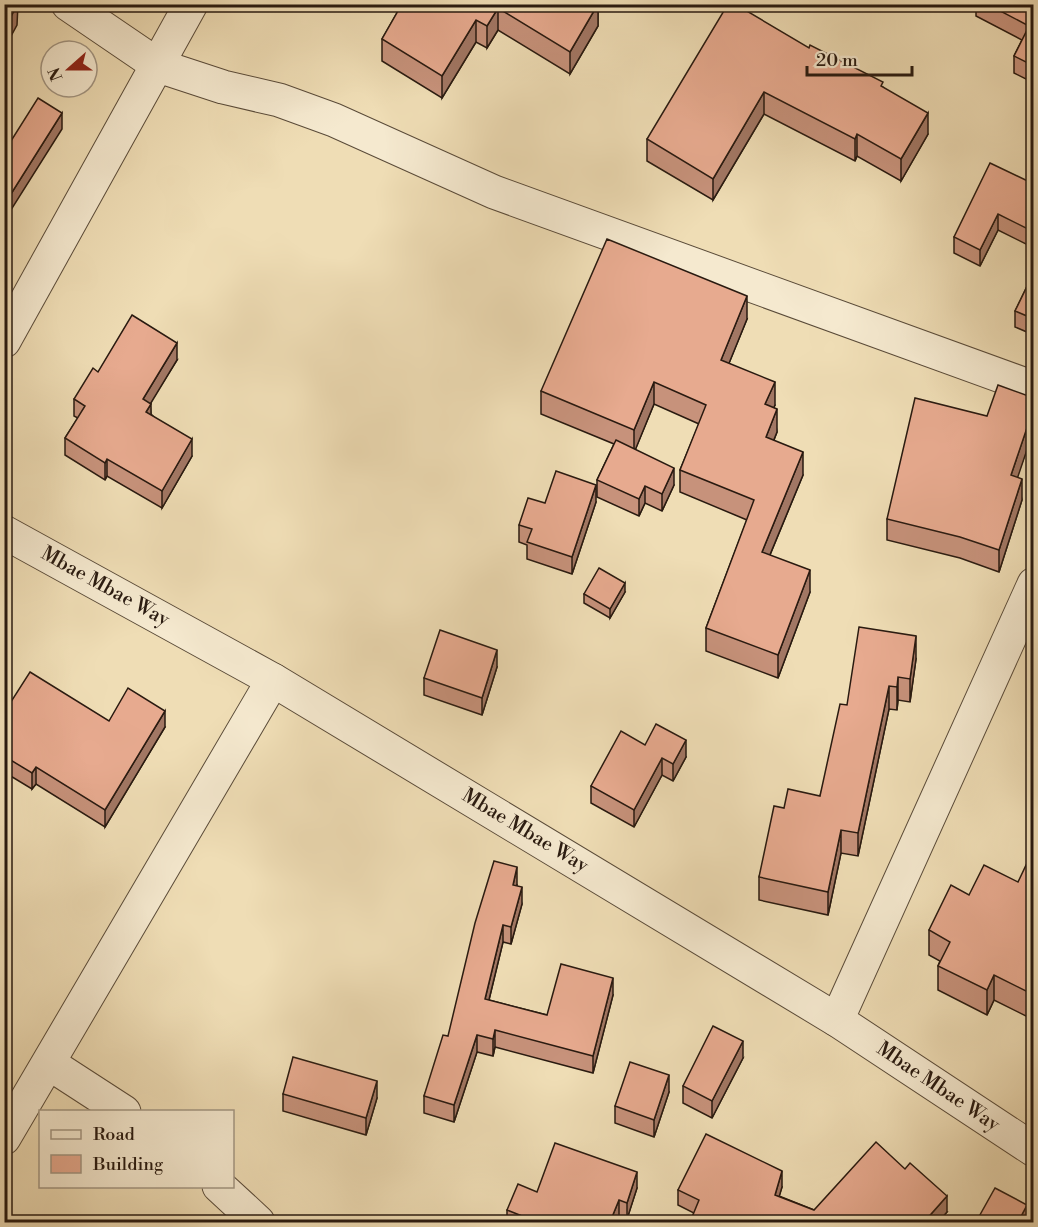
<svg xmlns="http://www.w3.org/2000/svg" width="1038" height="1227" viewBox="0 0 1038 1227" font-family="'Libre Bodoni',serif">
  <style>
    .lines { fill: none; stroke-linecap: round; stroke-linejoin: round }
    .minor-casing { stroke: #5a4b39; stroke-width: 35 }
    .minor { stroke: #f5e9cf; stroke-width: 33 }
    .wall { fill: #c7927b; stroke: #291a10; stroke-width: 1.5 }
    .shaded-wall { fill: #a27764; stroke: #291a10; stroke-width: 1.5 }
    .building { fill: #e7aa8f; stroke: #291a10; stroke-width: 1.5 }
    .labels { text-anchor: middle; dominant-baseline: central; stroke-width: 4.5; stroke-linejoin: round; paint-order: stroke }
    .street-label { font-size: 20px; fill: #291a10; stroke: #f5e9cf }
  </style>
  <rect width="100%" height="100%" fill="#efddb5"/>
  <filter id="stains"><feTurbulence type="fractalNoise" baseFrequency=".00333" numOctaves="4"/><feColorMatrix values="0 0 0 0 .2 0 0 0 0 .09 0 0 0 0 .02 0 0 0 .5 -.17"/></filter>
  <radialGradient id="worn" r=".72"><stop offset=".6" stop-color="#630" stop-opacity="0"/><stop offset="1" stop-color="#630" stop-opacity=".3"/></radialGradient>
  <g class="lines">
    <!-- minor casing -->
    <g class="minor-casing">
      <g id="minor">
        <polyline points="68,4 159,66 223,87 279,100 334,120 494,192 1034,388"/>
        <polyline points="4,341 191,4"/>
        <polyline points="4,532 273,680 837,1020 1034,1150"/>
        <polyline points="837,1020 1034,584"/>
        <polyline points="50,1064 124,1112"/>
        <polyline points="4,1138 273,680"/>
        <polyline points="219,1186 258,1222"/>
      </g>
    </g>
    <!-- minor -->
    <use href="#minor" class="minor"/>
  </g>
  <!-- wall -->
  <g class="wall">
    <polygon points="402,4 598,4 598,26 570,74 498,30 487,48 476,42 442,98 382,61 382,39"/>
    <polygon points="976,4 1034,4 1034,83 1014,73 1014,56 1022,40 976,16"/>
    <polygon points="809,48 883,87 928,134 901,181 857,156 855,161 764,114 713,200 647,161 647,139"/>
    <polygon points="1034,184 1034,248 998,230 980,266 954,253 954,237"/>
    <polygon points="1034,272 1034,335 1015,327 1015,311"/>
    <polygon points="747,319 729,363 775,405 773,408 777,432 774,440 803,475 770,555 810,592 778,678 706,651 706,628 747,520 680,492 680,470 699,424 654,404 635,450 674,485 662,511 645,503 639,516 597,497 597,480 614,444 541,414 541,391"/>
    <polygon points="177,360 150,403 151,414 192,456 162,508 107,476 105,480 65,455 65,438 78,418 74,416 74,399"/>
    <polygon points="1034,398 1034,429 1017,477 1022,500 999,572 960,558 887,540 887,519 987,416"/>
    <polygon points="596,502 572,574 527,559 527,545 519,542 519,525 545,503"/>
    <polygon points="625,592 610,618 584,603 584,594"/>
    <polygon points="916,659 910,702 898,700 897,710 889,709 858,856 841,853 828,915 759,900 759,877 784,808 820,796 847,705"/>
    <polygon points="497,667 482,715 424,695 424,678"/>
    <polygon points="4,701 9,705 109,721 165,727 105,827 36,784 32,789 4,772"/>
    <polygon points="645,745 686,757 673,781 662,775 634,827 591,803 591,786"/>
    <polygon points="1034,863 1034,1020 994,1000 987,1015 938,990 938,966 940,961 929,955 929,930 969,895 1018,882"/>
    <polygon points="517,884 517,886 522,904 511,944 503,942 489,1000 547,1015 613,995 593,1073 495,1047 493,1056 477,1052 454,1122 424,1113 424,1096"/>
    <polygon points="743,1058 712,1118 683,1103 683,1086"/>
    <polygon points="669,1092 654,1137 615,1123 615,1106"/>
    <polygon points="283,1094 377,1098 366,1135 283,1111"/>
    <polygon points="782,1187 779,1196 814,1210 947,1212 938,1222 690,1222 694,1213 678,1205 678,1190"/>
    <polygon points="637,1188 627,1219 619,1216 617,1222 507,1222 507,1210 537,1192"/>
  </g>
  <!-- shaded-wall -->
  <g class="shaded-wall">
    <polygon points="13,4 18,4 17,25 4,49 4,29"/>
    <polygon points="598,4 598,26 570,74 570,52"/>
    <polygon points="498,8 498,30 487,48 487,26"/>
    <polygon points="476,20 476,42 442,98 442,76"/>
    <polygon points="764,92 764,114 713,200 713,179"/>
    <polygon points="62,113 62,129 4,221 4,205"/>
    <polygon points="928,113 928,134 901,181 901,159"/>
    <polygon points="857,134 857,156 855,161 855,139"/>
    <polygon points="998,214 998,230 980,266 980,250"/>
    <polygon points="747,296 747,319 721,383 721,360"/>
    <polygon points="177,343 177,360 143,416 143,399"/>
    <polygon points="654,382 654,404 634,453 634,430"/>
    <polygon points="775,382 775,405 765,427 765,404"/>
    <polygon points="151,404 151,421 146,412"/>
    <polygon points="1034,407 1034,429 1011,497 1011,475"/>
    <polygon points="777,409 777,432 766,459 766,437"/>
    <polygon points="192,439 192,456 162,508 162,491"/>
    <polygon points="803,452 803,475 762,574 762,552"/>
    <polygon points="107,459 107,476 105,480 105,463"/>
    <polygon points="674,468 674,485 662,511 662,494"/>
    <polygon points="1022,479 1022,500 999,572 999,550"/>
    <polygon points="596,485 596,502 572,574 572,557"/>
    <polygon points="645,486 645,503 639,516 639,499"/>
    <polygon points="810,570 810,592 778,678 778,655"/>
    <polygon points="625,583 625,592 610,618 610,609"/>
    <polygon points="916,636 916,659 910,702 910,679"/>
    <polygon points="497,650 497,667 482,715 482,698"/>
    <polygon points="898,677 898,700 897,710 897,687"/>
    <polygon points="889,686 889,709 858,856 858,833"/>
    <polygon points="165,711 165,727 105,827 105,810"/>
    <polygon points="686,740 686,757 673,781 673,764"/>
    <polygon points="662,758 662,775 634,827 634,810"/>
    <polygon points="36,767 36,784 32,789 32,773"/>
    <polygon points="841,830 841,853 828,915 828,892"/>
    <polygon points="517,867 517,884 513,902 513,885"/>
    <polygon points="522,887 522,904 511,944 511,927"/>
    <polygon points="503,925 503,942 485,1016 485,999"/>
    <polygon points="994,975 994,1000 987,1015 987,990"/>
    <polygon points="613,978 613,995 593,1073 593,1056"/>
    <polygon points="495,1030 495,1047 493,1056 493,1039"/>
    <polygon points="477,1035 477,1052 454,1122 454,1105"/>
    <polygon points="743,1041 743,1058 712,1118 712,1101"/>
    <polygon points="669,1075 669,1092 654,1137 654,1120"/>
    <polygon points="377,1081 377,1098 366,1135 366,1118"/>
    <polygon points="782,1171 782,1187 775,1211 775,1195"/>
    <polygon points="637,1172 637,1188 627,1219 627,1203"/>
    <polygon points="947,1196 947,1212 938,1222 924,1222"/>
    <polygon points="619,1200 619,1216 617,1222 610,1222"/>
    <polygon points="1027,1205 1027,1222 1018,1222"/>
  </g>
  <!-- building -->
  <g class="building">
    <polygon points="4,4 15,4 17,6 4,29"/>
    <polygon points="402,4 598,4 570,52 498,8 487,26 476,20 442,76 382,39"/>
    <polygon points="728,4 735,4 809,48 810,45 883,82 881,86 928,113 901,159 857,134 855,139 764,92 713,179 647,139"/>
    <polygon points="987,4 1034,4 1034,66 1014,56 1029,26"/>
    <polygon points="38,98 62,113 4,205 4,152"/>
    <polygon points="990,163 1034,184 1034,232 998,214 980,250 954,237"/>
    <polygon points="607,239 747,296 721,360 775,382 765,404 777,409 766,437 803,452 762,552 810,570 778,655 706,628 754,500 680,470 706,405 654,382 634,430 541,391"/>
    <polygon points="1034,272 1034,319 1015,311"/>
    <polygon points="132,315 177,343 143,399 151,404 146,412 192,439 162,491 107,459 105,463 65,438 85,406 74,399 93,368 98,372"/>
    <polygon points="998,385 1034,398 1034,407 1011,475 1022,479 999,550 960,537 887,519 915,398 987,416"/>
    <polygon points="616,440 674,468 662,494 645,486 639,499 597,480"/>
    <polygon points="556,471 596,485 572,557 527,542 532,529 519,525 528,498 545,503"/>
    <polygon points="599,568 625,583 610,609 584,594"/>
    <polygon points="859,627 916,636 910,679 898,677 897,687 889,686 858,833 841,830 828,892 759,877 774,806 784,808 788,789 820,796 840,704 847,705"/>
    <polygon points="440,630 497,650 482,698 424,678"/>
    <polygon points="30,672 109,721 128,688 165,711 105,810 36,767 32,773 4,756 4,701 9,705"/>
    <polygon points="656,724 686,740 673,764 662,758 634,810 591,786 621,731 645,745"/>
    <polygon points="494,861 517,867 513,885 522,887 511,927 503,925 485,999 547,1015 561,964 613,978 593,1056 495,1030 493,1039 477,1035 454,1105 424,1096 443,1035 448,1036 475,923"/>
    <polygon points="1028,861 1034,863 1034,995 994,975 987,990 938,966 950,942 929,930 951,885 969,895 984,865 1018,882"/>
    <polygon points="713,1026 743,1041 712,1101 683,1086"/>
    <polygon points="293,1057 377,1081 366,1118 283,1094"/>
    <polygon points="630,1062 669,1075 654,1120 615,1106"/>
    <polygon points="706,1134 782,1171 775,1195 814,1210 876,1142 905,1169 910,1163 947,1196 924,1222 885,1222 882,1219 880,1222 765,1222 753,1218 751,1222 690,1222 699,1200 678,1190"/>
    <polygon points="555,1143 637,1172 627,1203 619,1200 610,1222 537,1222 507,1210 518,1184 537,1192"/>
    <polygon points="995,1188 1027,1205 1018,1222 976,1222"/>
  </g>
  <g class="labels">
    <!-- street labels -->
    <g class="street-label">
      <text transform="translate(105 587) rotate(29)">Mbae Mbae Way</text>
      <text transform="translate(525 831) rotate(31)">Mbae Mbae Way</text>
      <text transform="translate(938 1087) rotate(34)">Mbae Mbae Way</text>
    </g>
  </g>
  <!-- margin -->
  <rect width="1038" height="1227" fill="none" stroke="#efddb5" stroke-width="24"/>
  <rect x="6" y="6" width="1026" height="1215" fill="none" stroke="#291a10" stroke-width="3"/>
  <rect x="12" y="12" width="1014" height="1203" fill="none" stroke="#291a10" stroke-width="1.5"/>
  <!-- legend -->
  <rect x="39" y="1110" width="195" height="78" fill="#f5e9cf" stroke="#a39683" stroke-width="1.5"/>
  <rect x="51" y="1130" width="30" height="9" fill="#f5e9cf" stroke="#a39683" stroke-width="1.5"/>
  <text x="93" y="1140" font-size="18" fill="#291a10">Road</text>
  <rect x="51" y="1155" width="30" height="18" fill="#e7aa8f" stroke="#a39683" stroke-width="1.5"/>
  <text x="93" y="1170" font-size="18" fill="#291a10">Building</text>
  <!-- north arrow -->
  <g transform="translate(69 69) rotate(249)"><circle r="28" fill="#f5e9cf" stroke="#a39683" stroke-width="1.5"/>
  <path d="M0-4.5L10 22L0 15L-10 22Z" fill="#8f2418"/>
  <text y="-9" font-size="16" font-weight="bold" text-anchor="middle" fill="#291a10">N</text>
  </g>
  <!-- scale -->
  <path d="M807 66v9h105v-9" fill="none" stroke="#291a10" stroke-width="3"/>
  <text x="816" y="66" font-size="18" fill="#291a10" stroke="#f5e9cf" stroke-width="4.5" paint-order="stroke">20 m</text>
  <rect width="100%" height="100%" filter="url(#stains)"/>
  <rect width="100%" height="100%" fill="url(#worn)"/>
</svg>
